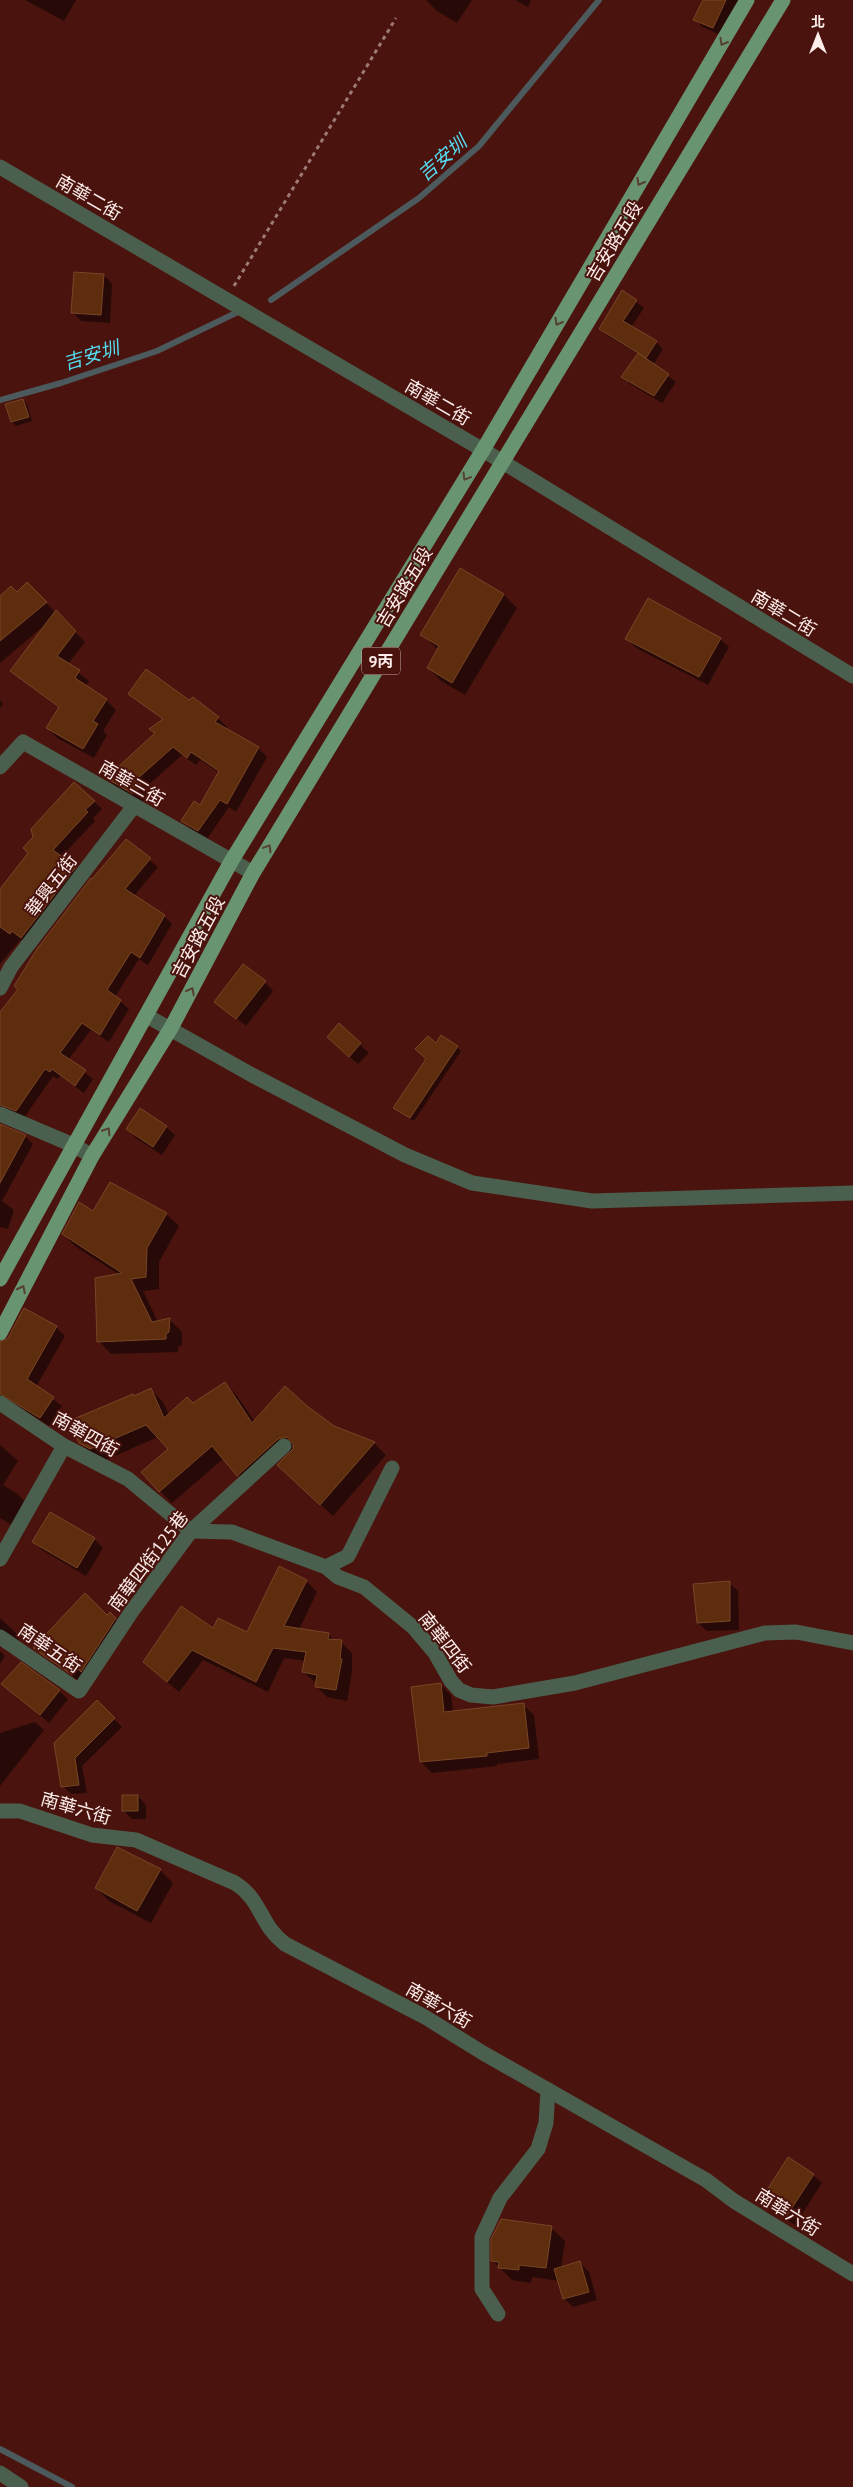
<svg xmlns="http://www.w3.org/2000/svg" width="853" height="2487" viewBox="0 0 853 2487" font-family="'PT Sans','Noto Sans TC',sans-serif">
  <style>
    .shadow { fill: #0007 }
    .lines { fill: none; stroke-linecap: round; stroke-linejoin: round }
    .stream { stroke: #4c5a5d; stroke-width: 6 }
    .building { fill: #5e2d0d; stroke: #794527 }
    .path { stroke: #9e7a76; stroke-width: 3; stroke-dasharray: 4 4; stroke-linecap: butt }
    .minor { stroke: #4a5f4d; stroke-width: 15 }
    .major { stroke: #699471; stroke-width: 15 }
    .oneway { stroke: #554031 }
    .labels { text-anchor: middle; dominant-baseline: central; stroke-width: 4; stroke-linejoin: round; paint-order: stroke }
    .shield { fill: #4a130e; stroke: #c7aca8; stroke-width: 1 }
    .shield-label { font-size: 16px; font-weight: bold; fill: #fcedea }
    .street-label { font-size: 18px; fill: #fcedea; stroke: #4a130e }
    .water-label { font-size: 19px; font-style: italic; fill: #54dbf0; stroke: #4a130e }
  </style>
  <rect width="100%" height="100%" fill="#4a130e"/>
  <!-- shadow -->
  <g class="shadow">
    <polygon points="25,0 76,0 64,21"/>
    <polygon points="426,0 472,0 457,23 437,11"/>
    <polygon points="515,0 531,0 528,7"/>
    <polygon points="704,0 746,0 734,17 730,15 721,35 702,27 695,19"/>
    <polygon points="104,275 112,284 110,323 81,321 72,312"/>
    <polygon points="623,291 644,308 631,327 656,342 663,349 653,365 676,382 662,403 630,384 623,377 638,354 608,336 600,329"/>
    <polygon points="23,400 27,404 32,421 16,426 12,422 7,405"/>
    <polygon points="460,569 504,595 517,608 465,695 441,681 428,668 439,650 422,635"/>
    <polygon points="27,584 85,642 68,664 89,681 85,686 106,700 116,710 103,731 107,735 94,758 57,738 47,728 59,708 12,671 46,624 0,663 0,598 17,594"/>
    <polygon points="627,639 720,639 729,647 708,685 636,648"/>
    <polygon points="130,694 189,701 193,698 218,718 227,727 225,729 258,748 267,757 236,812 229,807 207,839 191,829 182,821 200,807 220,773 200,760 196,765 182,755 144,789 149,795 142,802 116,787 108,778 156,734 151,729 163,720"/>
    <polygon points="0,700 3,704 0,708"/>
    <polygon points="75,784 102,809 93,818 95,821 61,857 83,876 30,945 21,939 0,964 0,901"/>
    <polygon points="126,841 158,867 134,896 164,916 172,924 148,965 139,959 115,997 129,1009 109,1042 91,1030 68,1060 93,1079 84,1093 60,1076 58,1079 53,1076 24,1118 0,1117 0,1014 93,881"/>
    <polygon points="265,982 273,991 246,1026 216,1002"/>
    <polygon points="339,1025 369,1053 358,1064 337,1046"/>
    <polygon points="436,1045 457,1047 461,1051 414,1121 399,1111"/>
    <polygon points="0,1125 25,1136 33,1144 2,1201 14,1210 8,1229 0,1227"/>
    <polygon points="166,1127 175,1135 162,1155 136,1138 128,1129"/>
    <polygon points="94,1213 166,1214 179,1226 159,1262 159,1289 143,1291 158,1322 169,1319 182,1332 182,1345 178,1347 178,1352 111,1354 99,1341 120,1275 76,1247 63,1234"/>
    <polygon points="56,1327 65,1336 36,1387 62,1406 49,1426 15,1404 0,1403 0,1345"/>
    <polygon points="225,1383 237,1396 255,1422 306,1407 333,1427 375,1444 386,1455 333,1516 291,1477 288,1452 250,1487 224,1458 172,1503 160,1491 170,1449 158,1437 103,1461 93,1455 80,1443 134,1397 151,1390 163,1402 169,1415 194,1405"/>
    <polygon points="0,1445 18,1461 3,1485 16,1493 29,1505 15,1527 0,1518"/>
    <polygon points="94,1539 103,1548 86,1576 42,1550 33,1542"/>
    <polygon points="306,1581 317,1592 299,1630 328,1634 335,1641 341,1642 352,1653 352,1671 347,1701 327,1697 316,1686 316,1683 303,1672 305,1661 284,1658 268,1692 203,1660 179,1692 144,1662 213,1630 247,1633"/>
    <polygon points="729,1583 738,1591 739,1630 707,1631 698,1623"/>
    <polygon points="110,1614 123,1627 80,1682 35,1648"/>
    <polygon points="0,1618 20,1637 18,1640 10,1636 1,1640 0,1649"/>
    <polygon points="0,1651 5,1656 0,1664"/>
    <polygon points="3,1684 59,1691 68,1699 49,1723"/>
    <polygon points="441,1685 451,1695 453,1712 523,1705 534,1715 539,1759 497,1764 497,1766 432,1773 421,1762"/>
    <polygon points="97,1702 122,1727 82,1766 87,1793 71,1794 63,1786"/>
    <polygon points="35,1722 44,1730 0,1786 0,1733"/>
    <polygon points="138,1796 146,1805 146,1819 132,1819 123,1810"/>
    <polygon points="160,1870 173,1883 151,1923 109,1901 96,1888"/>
    <polygon points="813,2175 822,2183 795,2225 770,2209 762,2201"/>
    <polygon points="551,2228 565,2241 561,2268 580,2263 589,2272 597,2300 573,2307 565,2299 559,2281 532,2277 531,2283 512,2280 493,2261"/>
  </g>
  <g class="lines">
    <!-- stream -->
    <g class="stream">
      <polyline points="271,300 419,198 479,146 599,0"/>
      <polyline points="0,400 61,383 157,351 242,310"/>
      <polyline points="0,2449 72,2487"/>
    </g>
  </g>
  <!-- building -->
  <g class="building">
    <polygon points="703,0 726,0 713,28 693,20"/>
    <polygon points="74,272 104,274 101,315 71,313"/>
    <polygon points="622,290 637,300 623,321 657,341 646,358 638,353 669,374 654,396 621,377 638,353 599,329"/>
    <polygon points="23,399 29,417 11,422 5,404"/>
    <polygon points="460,568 504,594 452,683 427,668 439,646 420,635"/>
    <polygon points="27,582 47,602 0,641 0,596 11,586 17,592"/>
    <polygon points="648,598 721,638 699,677 625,639"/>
    <polygon points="56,610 76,631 57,656 80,670 75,678 107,699 93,721 98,724 83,749 46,728 59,707 10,671"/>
    <polygon points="146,669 189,700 193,697 219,717 215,722 259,747 227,804 220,800 198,831 181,821 194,801 200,805 219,771 191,752 187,758 173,747 136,780 142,786 133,794 106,778 155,733 149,729 163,719 128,694"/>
    <polygon points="74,782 95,801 85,810 88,812 53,850 76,867 21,938 12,931 10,934 0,927 0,889 28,853 23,848 33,837 31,829"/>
    <polygon points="126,839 151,858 125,889 165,915 140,958 131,952 107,990 121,1000 100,1035 82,1023 60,1053 86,1070 75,1086 52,1069 50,1072 45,1069 16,1111 0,1105 0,1012 18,989 14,986 37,949 91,878 92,879"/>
    <polygon points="243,964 266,981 236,1019 214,1002"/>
    <polygon points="339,1023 361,1043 349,1057 327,1037"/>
    <polygon points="441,1035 458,1046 410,1118 393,1108 426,1059 415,1049 428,1036 436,1043"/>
    <polygon points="140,1108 167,1126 153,1147 126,1129"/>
    <polygon points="0,1124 26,1135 0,1183"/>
    <polygon points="110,1182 167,1213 147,1248 146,1277 131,1279 152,1322 170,1318 169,1332 166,1334 166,1339 97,1342 95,1278 122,1273 62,1234 79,1202 93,1211"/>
    <polygon points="24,1308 57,1326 27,1379 54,1397 40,1418 0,1394 0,1342 8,1338"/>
    <polygon points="225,1382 252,1423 285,1386 307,1406 334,1426 375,1442 320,1505 277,1465 293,1449 293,1444 287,1437 278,1439 237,1476 212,1446 159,1492 141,1472 168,1449 146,1425 90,1449 79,1443 69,1421 133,1394 134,1396 151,1388 164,1418 187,1397 193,1403"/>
    <polygon points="50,1512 95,1538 77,1568 32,1542"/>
    <polygon points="279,1566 307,1580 284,1626 329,1633 328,1639 342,1640 340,1659 342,1659 336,1690 315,1687 317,1675 302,1672 306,1652 273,1648 256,1682 192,1650 167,1682 143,1662 181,1606 213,1628 218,1618 247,1632"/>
    <polygon points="730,1581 730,1621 697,1623 693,1584"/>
    <polygon points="85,1593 107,1615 110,1612 116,1618 81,1672 77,1668 72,1675 33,1648"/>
    <polygon points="21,1662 60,1690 40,1715 1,1684"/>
    <polygon points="441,1683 444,1712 524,1703 529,1748 487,1753 487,1756 420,1762 411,1687"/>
    <polygon points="97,1700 115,1718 75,1758 79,1785 61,1787 54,1743"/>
    <rect x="122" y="1795" width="16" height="16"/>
    <polygon points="117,1847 161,1869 137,1911 95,1888"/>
    <polygon points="788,2157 814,2174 786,2217 760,2201"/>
    <polygon points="501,2219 552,2226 546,2268 519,2265 519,2270 498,2268 499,2262 491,2261 491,2239"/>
    <polygon points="580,2261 589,2292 563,2299 554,2269"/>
  </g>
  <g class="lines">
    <!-- path -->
    <polyline class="path" points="234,286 396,18"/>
    <!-- minor -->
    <g class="minor">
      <polyline points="0,167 483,450 853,676"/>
      <polyline points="0,767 23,742 253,873"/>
      <polyline points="0,988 11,967 134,806"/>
      <polyline points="147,1016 252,1075 405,1155 472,1183 592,1201 853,1193"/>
      <polyline points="0,1114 73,1145 92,1156"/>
      <polyline points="0,1403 64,1446 128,1479 191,1531 232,1532 326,1567 338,1577 364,1587 413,1627 435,1653 451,1681 459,1690 471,1695 493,1697 575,1683 765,1633 796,1632 853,1643"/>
      <polyline points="0,1559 64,1446"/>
      <polyline points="326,1567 348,1556 392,1468"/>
      <polyline points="0,1637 79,1691 132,1611 191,1531 284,1446"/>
      <path d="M 0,1811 L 20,1811 L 92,1835 L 136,1840 L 235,1883 C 262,1900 259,1924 285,1944 L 425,2017 L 483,2053 L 706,2180 L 734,2201 L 853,2274"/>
      <polyline points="498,2314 482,2289 482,2237 500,2198 538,2149 546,2123 548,2090"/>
      <polyline points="0,2473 21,2487"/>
    </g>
    <!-- major -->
    <g class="major">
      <polyline points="0,1279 232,860 483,450 747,0"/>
      <polyline points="0,1333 92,1156 171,1028 253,873 783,0"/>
    </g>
  </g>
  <!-- one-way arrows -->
  <defs><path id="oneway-chevron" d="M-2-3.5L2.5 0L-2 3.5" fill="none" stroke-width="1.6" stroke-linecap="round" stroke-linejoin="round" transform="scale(1.25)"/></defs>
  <g class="oneway">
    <use href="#oneway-chevron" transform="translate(723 42) rotate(120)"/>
    <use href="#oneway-chevron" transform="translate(640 182) rotate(120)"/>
    <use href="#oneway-chevron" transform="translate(558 322) rotate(120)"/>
    <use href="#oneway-chevron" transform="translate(466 477) rotate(121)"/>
    <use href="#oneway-chevron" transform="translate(268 848) rotate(-59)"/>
    <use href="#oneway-chevron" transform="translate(191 991) rotate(-62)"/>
    <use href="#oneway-chevron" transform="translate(107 1131) rotate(-58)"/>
    <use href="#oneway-chevron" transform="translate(22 1289) rotate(-63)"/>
  </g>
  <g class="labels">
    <!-- shield labels -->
    <rect class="shield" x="362" y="647.5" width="38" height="27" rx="4"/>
    <g class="shield-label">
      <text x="381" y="661">9丙</text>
    </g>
    <!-- street labels -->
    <g class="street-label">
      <text transform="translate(89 197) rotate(30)">南華二街</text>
      <text transform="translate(614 241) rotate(-59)">吉安路五段</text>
      <text transform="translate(438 402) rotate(30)">南華二街</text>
      <text transform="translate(404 587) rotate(-59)">吉安路五段</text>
      <text transform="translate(784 613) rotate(31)">南華二街</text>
      <text transform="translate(132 783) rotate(30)">南華三街</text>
      <text transform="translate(51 885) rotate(-53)">華興五街</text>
      <text transform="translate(198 937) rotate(-62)">吉安路五段</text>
      <text transform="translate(86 1434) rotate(29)">南華四街</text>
      <text transform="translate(148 1561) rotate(-53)">南華四街125巷</text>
      <text transform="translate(445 1642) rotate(52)">南華四街</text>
      <text transform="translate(50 1648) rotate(34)">南華五街</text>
      <text transform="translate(76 1808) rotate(16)">南華六街</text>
      <text transform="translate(439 2005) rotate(30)">南華六街</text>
      <text transform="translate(788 2212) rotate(32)">南華六街</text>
    </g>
    <!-- water labels -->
    <g class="water-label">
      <text transform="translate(442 158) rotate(-41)">吉安圳</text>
      <text transform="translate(91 355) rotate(-17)">吉安圳</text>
    </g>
  </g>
  <!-- north arrow -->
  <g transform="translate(818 35)" stroke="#4a130e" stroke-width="4" paint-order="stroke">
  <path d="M0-4L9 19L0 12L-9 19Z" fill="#fcedea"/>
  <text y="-8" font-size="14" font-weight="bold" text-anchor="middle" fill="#fcedea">北</text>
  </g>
</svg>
